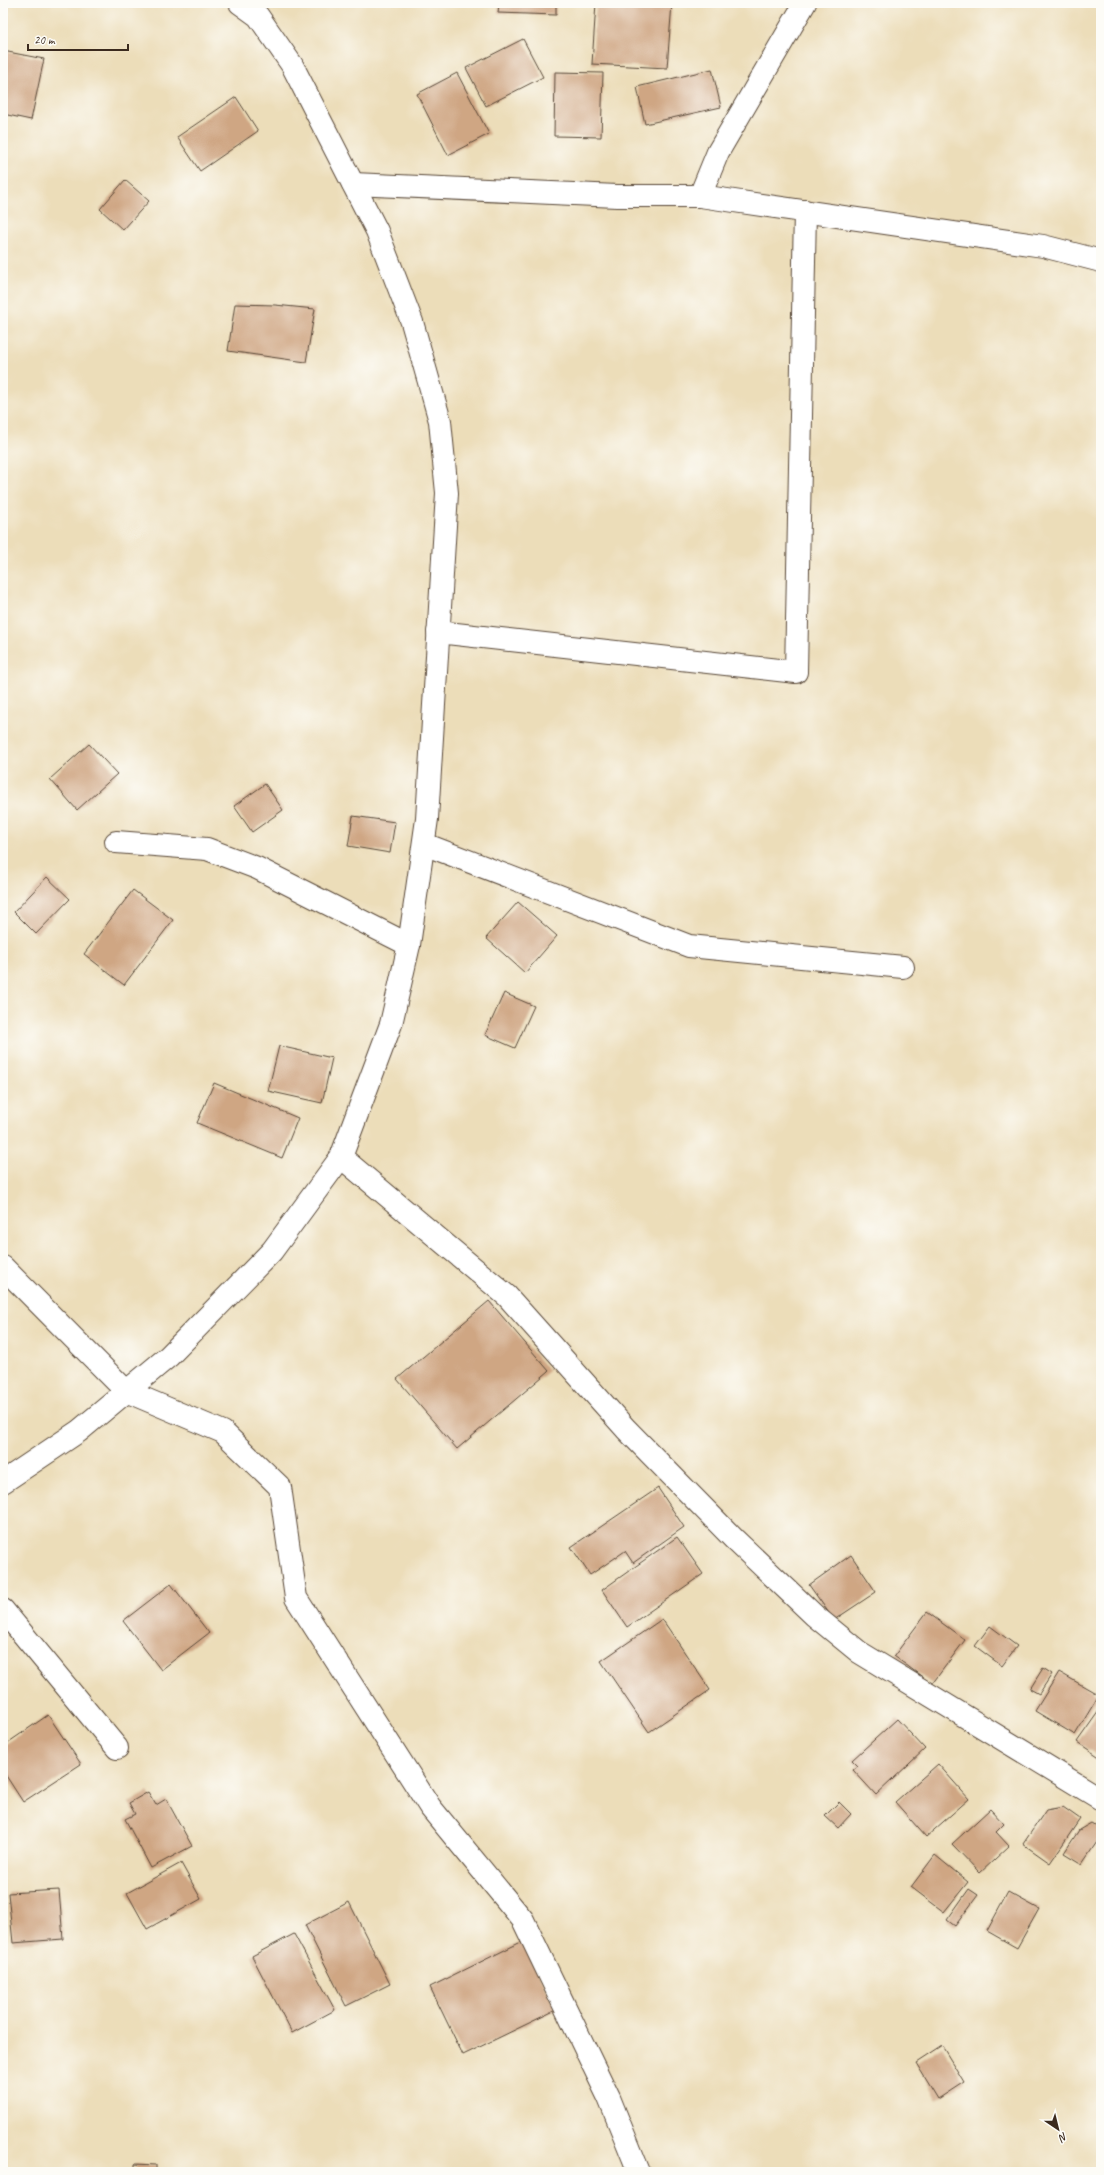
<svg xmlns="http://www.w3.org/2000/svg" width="1104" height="2175" viewBox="0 0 1104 2175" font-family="Caveat,sans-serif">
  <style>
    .building { fill: #cfa683 }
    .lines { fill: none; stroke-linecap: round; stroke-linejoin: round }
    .minor-casing { stroke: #564535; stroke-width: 24 }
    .tertiary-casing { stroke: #564535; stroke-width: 24 }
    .minor { stroke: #fff; stroke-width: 22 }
    .tertiary { stroke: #fff; stroke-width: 22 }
  </style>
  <rect width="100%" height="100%" fill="#fdfcf7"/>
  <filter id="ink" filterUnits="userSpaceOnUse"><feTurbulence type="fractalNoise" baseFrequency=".025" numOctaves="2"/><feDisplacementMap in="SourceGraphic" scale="8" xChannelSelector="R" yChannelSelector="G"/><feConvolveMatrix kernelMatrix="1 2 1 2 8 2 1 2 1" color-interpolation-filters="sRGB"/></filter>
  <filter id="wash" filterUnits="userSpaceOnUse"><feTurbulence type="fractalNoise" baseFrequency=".012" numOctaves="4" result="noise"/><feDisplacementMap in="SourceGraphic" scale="16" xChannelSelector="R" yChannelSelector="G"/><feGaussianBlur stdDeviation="0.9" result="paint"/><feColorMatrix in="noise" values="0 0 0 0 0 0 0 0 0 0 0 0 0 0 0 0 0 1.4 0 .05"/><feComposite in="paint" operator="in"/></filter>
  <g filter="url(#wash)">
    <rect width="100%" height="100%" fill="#ecddb9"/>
    <g id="blocks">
      <!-- building -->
      <g class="building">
        <polygon points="499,3 556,3 556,15 498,13"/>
        <polygon points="596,3 672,3 667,68 592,64"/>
        <polygon points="523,39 543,77 486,106 466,68"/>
        <polygon points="3,51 44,59 31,120 3,114"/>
        <polygon points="712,69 721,107 645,124 637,87"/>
        <polygon points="555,72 603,73 601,137 554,136"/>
        <polygon points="457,73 489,134 448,155 417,94"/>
        <polygon points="236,97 258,131 200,171 177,137"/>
        <polygon points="125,180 149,201 123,230 100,209"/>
        <polygon points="235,304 275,305 315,309 306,362 228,351"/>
        <polygon points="89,744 117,774 77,810 50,779"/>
        <polygon points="265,784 283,810 252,832 234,806"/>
        <polygon points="353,816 395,822 390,853 348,846"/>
        <polygon points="47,877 70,899 36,934 14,912"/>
        <polygon points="133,890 173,920 124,985 84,954"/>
        <polygon points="518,902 557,936 525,973 486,938"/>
        <polygon points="504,993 534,1006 515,1048 485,1035"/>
        <polygon points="279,1046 332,1058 322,1103 268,1091"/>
        <polygon points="214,1083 298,1118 282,1158 197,1123"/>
        <polygon points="489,1301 549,1371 457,1449 397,1379"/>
        <polygon points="658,1488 684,1527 633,1563 625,1551 590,1575 571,1547"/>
        <polygon points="677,1537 703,1574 627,1627 602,1590"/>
        <polygon points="851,1555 876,1592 834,1620 809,1585"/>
        <polygon points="171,1584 209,1633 161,1670 123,1621"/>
        <polygon points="927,1612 965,1640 932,1684 894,1656"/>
        <polygon points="662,1619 710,1690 649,1732 601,1661"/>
        <polygon points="990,1626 1017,1646 1002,1666 975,1646"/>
        <polygon points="1043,1668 1052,1674 1039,1694 1030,1689"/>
        <polygon points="1059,1672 1099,1695 1075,1735 1035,1711"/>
        <polygon points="1101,1708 1101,1758 1077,1742"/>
        <polygon points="48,1715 81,1764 23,1802 3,1771 3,1746"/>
        <polygon points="897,1719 925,1749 876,1795 853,1770 858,1766 852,1760"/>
        <polygon points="938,1764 969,1799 926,1837 895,1802"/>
        <polygon points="148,1792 156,1805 166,1799 192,1846 151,1868 125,1819 135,1814 129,1803"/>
        <polygon points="839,1802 851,1814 838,1828 825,1816"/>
        <polygon points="1063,1807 1080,1819 1050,1863 1023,1844 1046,1810"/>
        <polygon points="990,1809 1004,1824 996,1832 1009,1846 980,1873 952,1844"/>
        <polygon points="1091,1823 1101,1829 1101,1836 1082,1864 1064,1853 1079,1830"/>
        <polygon points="935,1855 968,1882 944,1912 911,1887"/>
        <polygon points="181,1863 201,1899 147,1929 127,1893"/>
        <polygon points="969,1889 978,1895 955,1926 947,1920"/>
        <polygon points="59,1890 63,1939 13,1943 8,1893"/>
        <polygon points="1008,1892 1039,1909 1017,1948 987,1931"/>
        <polygon points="349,1902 390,1984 346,2006 305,1925"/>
        <polygon points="294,1934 335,2010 292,2033 252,1956"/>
        <polygon points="523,1941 556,2010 463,2055 430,1987"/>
        <polygon points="942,2046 964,2082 938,2099 916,2063"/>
        <polygon points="135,2164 156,2165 156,2172 135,2172"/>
      </g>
    </g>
  </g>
  <g filter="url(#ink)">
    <use href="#blocks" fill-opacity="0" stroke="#564535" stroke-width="1"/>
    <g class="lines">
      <!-- minor casing -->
      <g class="minor-casing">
        <g id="minor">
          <polyline points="353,184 617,196 700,196 1043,246 1101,261"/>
          <polyline points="700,196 718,152 805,3"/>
          <polyline points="438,632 796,672 805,211"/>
          <polyline points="116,842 207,849 257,868 409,945"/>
          <polyline points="424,844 689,946 903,967"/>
          <polyline points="341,1157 507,1296 626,1429 734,1539 815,1616 859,1652 1101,1799"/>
          <polyline points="3,1267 126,1391 223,1432 280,1487 296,1598 430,1807 523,1920 609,2098 639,2172"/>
          <polyline points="3,1610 117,1748"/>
        </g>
      </g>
      <!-- tertiary casing -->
      <g class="tertiary-casing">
        <polyline id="tertiary" points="3,1482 79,1431 169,1356 272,1251 341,1157 391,1024 409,945 427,819 447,493 440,421 412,322 377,231 292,65 258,16 240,3"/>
      </g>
      <!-- minor -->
      <use href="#minor" class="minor"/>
      <!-- tertiary -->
      <use href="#tertiary" class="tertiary"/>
    </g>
  </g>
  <!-- margin -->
  <rect width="1104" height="2175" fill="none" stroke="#fdfcf7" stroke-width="16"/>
  <!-- north arrow -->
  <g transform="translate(1058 2129) rotate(145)" stroke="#fdfcf7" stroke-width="3" paint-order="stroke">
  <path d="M0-3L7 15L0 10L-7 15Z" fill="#3b2a1e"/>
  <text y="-6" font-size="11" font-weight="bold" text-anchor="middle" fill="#3b2a1e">N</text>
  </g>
  <!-- scale -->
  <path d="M28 44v6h100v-6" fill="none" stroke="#3b2a1e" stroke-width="2"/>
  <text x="34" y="44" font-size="12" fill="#3b2a1e" stroke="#fdfcf7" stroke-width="3" paint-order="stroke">20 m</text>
</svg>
